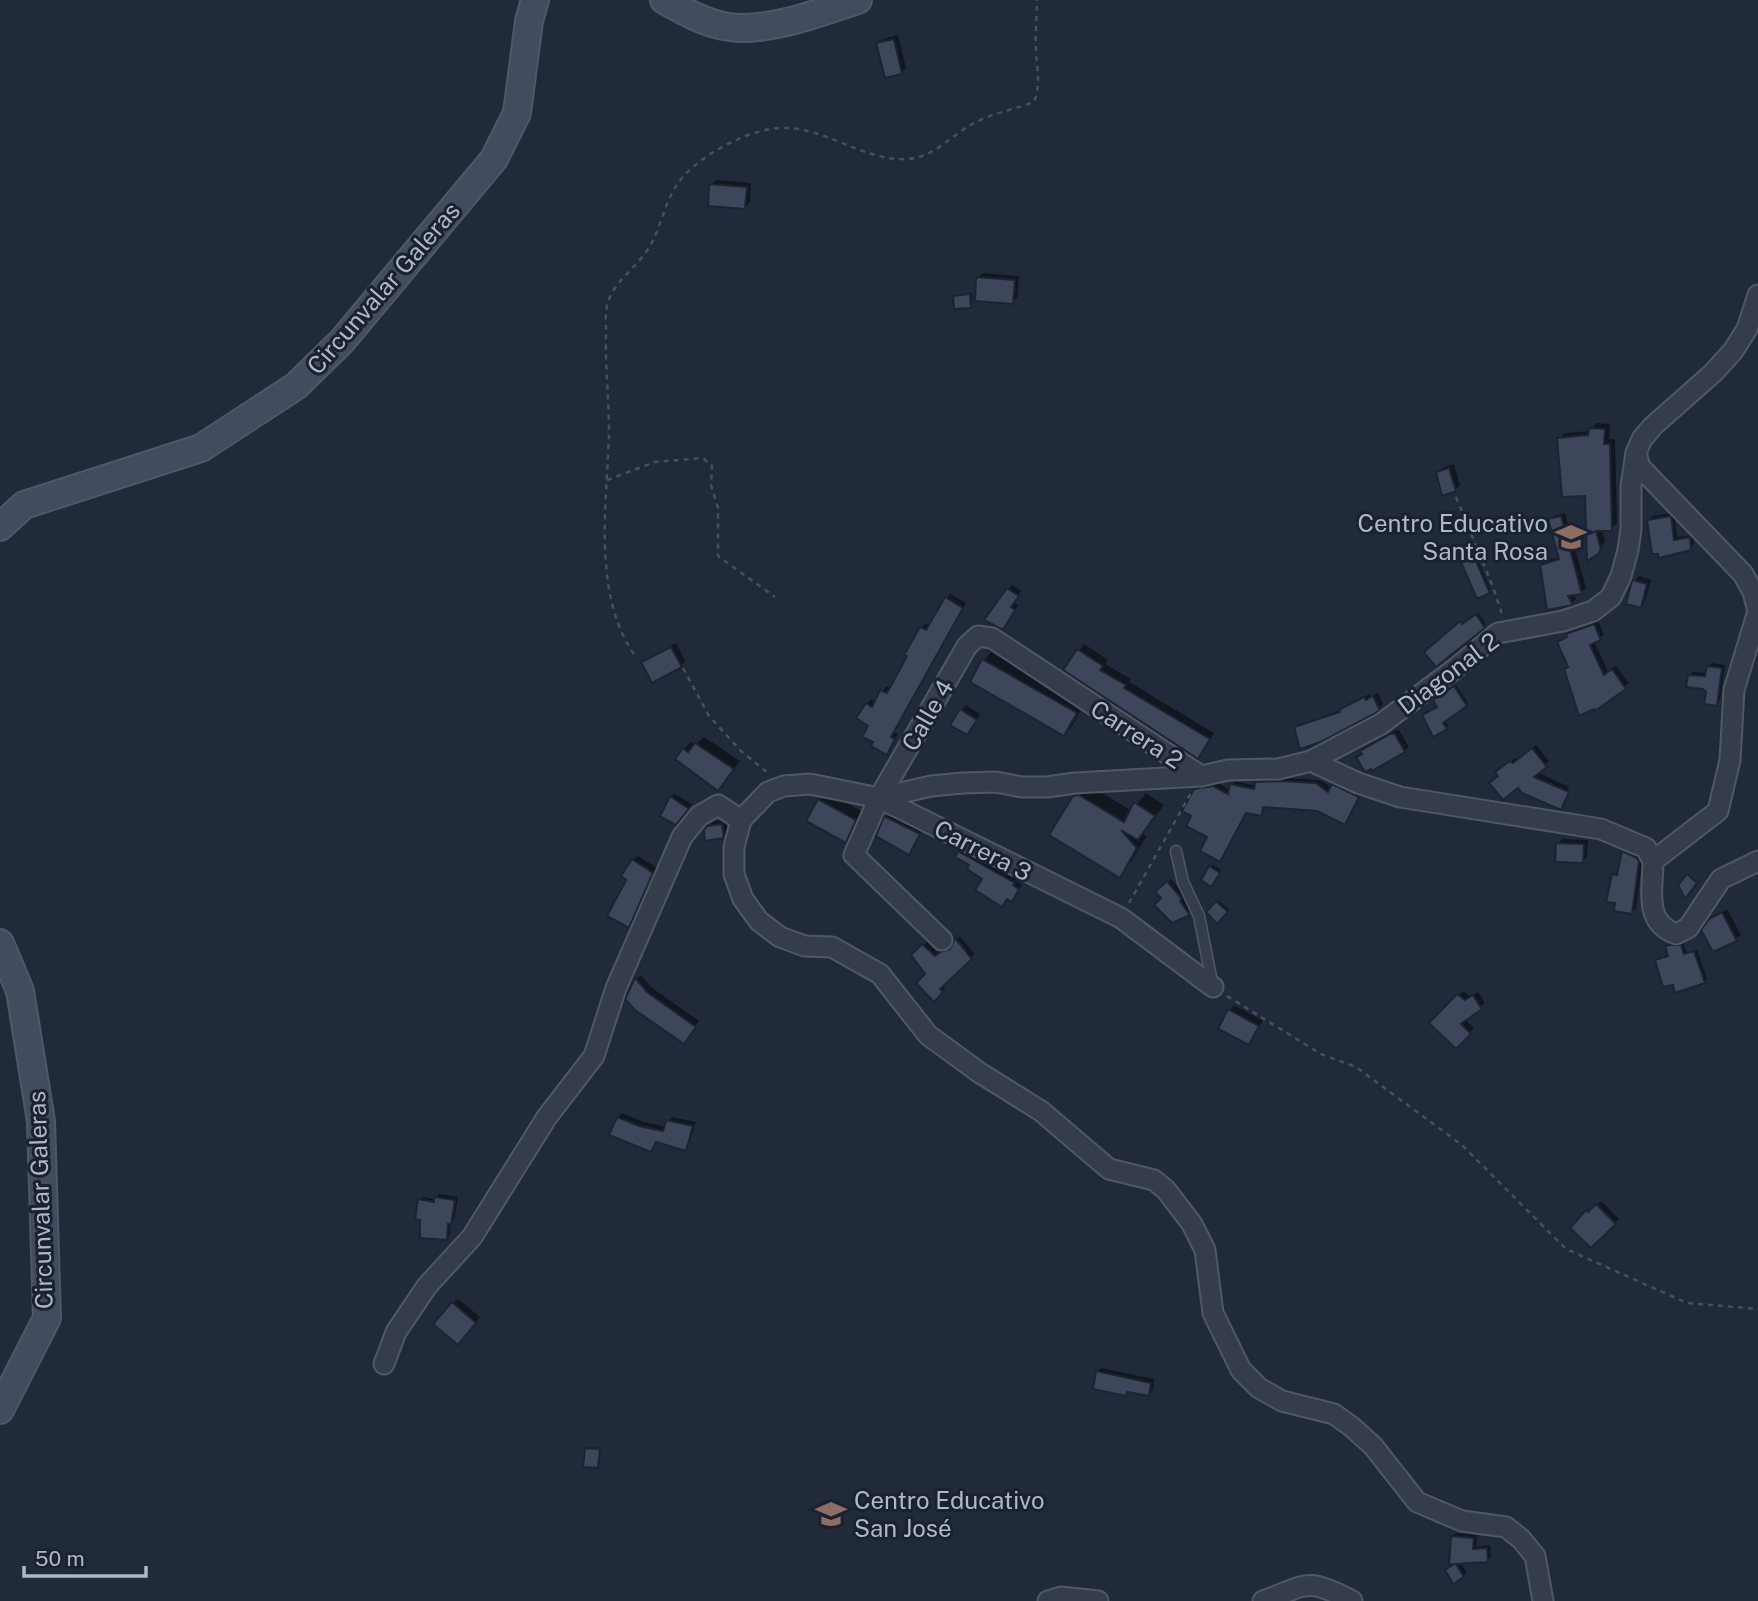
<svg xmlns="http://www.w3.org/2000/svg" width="1758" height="1601" viewBox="0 0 1758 1601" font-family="'Public Sans',sans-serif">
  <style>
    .shadow { fill: #0007 }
    .building { fill: #3d465b; stroke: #1c2332; stroke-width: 2 }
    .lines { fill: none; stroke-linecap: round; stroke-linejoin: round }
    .lane-casing { stroke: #505766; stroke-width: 13 }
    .street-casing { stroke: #505766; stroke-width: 23 }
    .secondary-casing { stroke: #505766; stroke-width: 30 }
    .path { stroke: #415459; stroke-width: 2.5; stroke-dasharray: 5 5; stroke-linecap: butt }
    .lane { stroke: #353c4b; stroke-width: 10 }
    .street { stroke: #353c4b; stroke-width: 19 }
    .secondary { stroke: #434b5e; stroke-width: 26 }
    .labels { text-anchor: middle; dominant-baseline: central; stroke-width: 6; stroke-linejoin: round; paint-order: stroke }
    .street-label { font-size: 24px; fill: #b0b7c7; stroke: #1a2130 }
    .poi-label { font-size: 24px; fill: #b0b7c7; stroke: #1a2130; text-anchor: end }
  </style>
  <rect width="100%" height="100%" fill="#212a3b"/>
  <!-- shadow -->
  <g class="shadow">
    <polygon points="898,35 906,68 901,73 878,44 883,39"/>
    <polygon points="716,180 751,183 750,202 745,207 711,185"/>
    <polygon points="983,273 1019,276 1017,298 1012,302 978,278"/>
    <polygon points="972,293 972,304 970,306 955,296"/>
    <polygon points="1596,423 1610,424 1609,439 1615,439 1617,523 1611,529 1602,529 1605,542 1596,553 1587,494 1559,439 1565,433 1590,431"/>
    <polygon points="1454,464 1460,485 1455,490 1438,473 1442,468"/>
    <polygon points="1565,513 1586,588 1581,592 1573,593 1576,599 1572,603 1542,565 1546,561 1560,557 1550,520 1554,516"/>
    <polygon points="1674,513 1677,537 1693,535 1694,544 1690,548 1661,556 1649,520 1653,516"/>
    <polygon points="1471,545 1491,590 1489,592 1460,549"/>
    <polygon points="1639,576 1651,580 1645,601 1640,606 1634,581"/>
    <polygon points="1012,585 1021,591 1014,602 1018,605 1006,624 1008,589"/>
    <polygon points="950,594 966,603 894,732 898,734 886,753 875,741 867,704 871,699 876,703 886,686 891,688 921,628 926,623 930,626"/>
    <polygon points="1478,613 1486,624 1437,665 1426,652 1462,621 1464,624"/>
    <polygon points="1598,621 1604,635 1594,641 1608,672 1616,666 1629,683 1595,708 1570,666 1559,642 1572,631"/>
    <polygon points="676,643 685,661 681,666 643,663"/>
    <polygon points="1084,644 1108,660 1105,664 1131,679 1129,682 1214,733 1204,751 1198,757 1066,670"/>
    <polygon points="991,652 1084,705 1072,726 1064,734 972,681 984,660"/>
    <polygon points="1712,663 1725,665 1720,700 1716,704 1707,691 1689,676 1693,672 1707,673 1708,666"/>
    <polygon points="1456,685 1468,703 1444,720 1448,726 1434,735 1438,706 1437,699"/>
    <polygon points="1378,693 1383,704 1379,708 1296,728 1300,724 1342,710 1369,694 1371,697"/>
    <polygon points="966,705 980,714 972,728 962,710"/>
    <polygon points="1396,730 1399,730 1409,747 1404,751 1359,757 1367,746"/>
    <polygon points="704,737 740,761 718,789 684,749 691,742 695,745"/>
    <polygon points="1536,745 1549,761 1537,772 1569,787 1561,805 1500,776 1501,769 1515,758 1518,760"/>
    <polygon points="1286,778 1320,780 1332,788 1337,782 1361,793 1344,823 1317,809 1266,806 1261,814 1247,811 1223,857 1194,815 1196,790 1200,786 1218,783 1230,790 1235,781 1256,786 1261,779"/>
    <polygon points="1085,786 1090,786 1132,811 1146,793 1164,805 1143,833 1146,837 1129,865 1119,875 1074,797"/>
    <polygon points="827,792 863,812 853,833 846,840 819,800"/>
    <polygon points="675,794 692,804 679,819 671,797"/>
    <polygon points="891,812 923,829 909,852 886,817"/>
    <polygon points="726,820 728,832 723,836 706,830 714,821"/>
    <polygon points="1562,839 1588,840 1587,857 1582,861 1558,844"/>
    <polygon points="963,848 1017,878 1016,881 1022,885 1015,896 1012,900 984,878 960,852"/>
    <polygon points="1628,848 1643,856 1636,908 1631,912 1614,875 1618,870 1623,852"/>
    <polygon points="638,856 657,868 633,921 628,926 628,879 633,860"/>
    <polygon points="1213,865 1221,870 1213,883 1211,867"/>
    <polygon points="1171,879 1184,894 1183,896 1193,910 1172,921 1163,898 1157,892"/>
    <polygon points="1219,901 1229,909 1217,922 1208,912"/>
    <polygon points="1727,909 1741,935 1713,950 1710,920"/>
    <polygon points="960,936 974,954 942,984 945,988 934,999 928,974 913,955 927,942 939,954 945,949 953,947"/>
    <polygon points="1683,943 1687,953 1697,950 1707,979 1704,981 1674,983 1657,960 1670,955 1667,947 1669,944"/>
    <polygon points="641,975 651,987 699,1021 683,1042 636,979"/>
    <polygon points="1463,991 1470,997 1478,992 1485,1003 1464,1019 1474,1028 1456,1047 1432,1023"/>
    <polygon points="1234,1005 1263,1021 1248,1043 1230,1010"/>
    <polygon points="622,1113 644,1122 666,1127 672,1117 696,1122 689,1144 685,1149 658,1140 651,1150 618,1118"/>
    <polygon points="439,1194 458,1197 454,1220 450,1223 450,1235 446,1238 420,1200 423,1197 435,1199"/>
    <polygon points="1601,1201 1619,1219 1591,1245 1572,1228 1592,1207 1593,1209"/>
    <polygon points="458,1299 480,1317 463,1338 453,1303"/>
    <polygon points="1101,1368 1154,1379 1153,1390 1149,1394 1129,1390 1126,1394 1097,1372"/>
    <polygon points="588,1447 601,1448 598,1466 587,1449"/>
    <polygon points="1456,1533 1477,1535 1476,1547 1490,1545 1491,1556 1488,1560 1460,1562 1467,1572 1463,1576 1447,1570 1458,1562 1453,1537"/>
  </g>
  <!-- building -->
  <g class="building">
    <polygon points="894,39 902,74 885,78 876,43"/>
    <polygon points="709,184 747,187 745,209 708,206"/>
    <polygon points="976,277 1015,280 1013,304 975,301"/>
    <polygon points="970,294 971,308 954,309 953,296"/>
    <polygon points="1589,428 1605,429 1604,444 1610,444 1612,531 1596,531 1601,549 1598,554 1587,561 1585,496 1562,497 1557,438 1588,435"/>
    <polygon points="1449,468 1456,491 1442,496 1436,472"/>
    <polygon points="1561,516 1582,594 1568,596 1573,605 1547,610 1540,565 1559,559 1548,519"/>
    <polygon points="1671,516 1674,540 1690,537 1691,550 1659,558 1658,554 1652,554 1647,520"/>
    <polygon points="1469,545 1490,593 1477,599 1456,551"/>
    <polygon points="1632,580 1647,584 1641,608 1626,604"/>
    <polygon points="1007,588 1019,596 1011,607 1015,610 1003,630 984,620"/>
    <polygon points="945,597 963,608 891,737 895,739 887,755 871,746 873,742 862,737 868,726 856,718 866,703 872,707 880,690 887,693 907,656 904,655 920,627 926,630"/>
    <polygon points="1476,614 1485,628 1436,667 1424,652 1460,621 1462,624"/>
    <polygon points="1594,624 1601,640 1590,645 1604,675 1612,669 1626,689 1595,711 1594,709 1579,716 1564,669 1568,667 1557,642 1567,637 1566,634"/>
    <polygon points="671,647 682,667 652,683 641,662"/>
    <polygon points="1077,649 1103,666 1100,670 1126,685 1124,688 1210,739 1198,759 1063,670"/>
    <polygon points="982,659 1077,713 1064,736 970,682"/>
    <polygon points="1707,666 1722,668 1717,706 1704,704 1706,692 1703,689 1686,687 1688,675 1705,676"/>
    <polygon points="1454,686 1467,706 1443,723 1447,729 1433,737 1422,715 1437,707 1433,700"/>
    <polygon points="1373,696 1380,710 1374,714 1321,742 1300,749 1294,727 1340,712 1339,710 1348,705 1364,697 1366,700"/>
    <polygon points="960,709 977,720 967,735 950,725"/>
    <polygon points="1390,734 1395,734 1405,752 1372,771 1371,769 1365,772 1356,757 1362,754 1360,751"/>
    <polygon points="695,743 734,769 718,791 675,759 683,748 688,752"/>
    <polygon points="1532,748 1547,767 1534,777 1569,792 1561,810 1522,793 1518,788 1503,800 1489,783 1498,776 1495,772 1510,761 1513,763"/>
    <polygon points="1281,781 1316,783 1328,792 1332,784 1359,797 1345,825 1317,811 1263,807 1262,816 1246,813 1220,862 1200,851 1207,837 1186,826 1191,816 1182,811 1194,789 1213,786 1228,794 1230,784 1254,789 1255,782"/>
    <polygon points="1079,795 1124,822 1134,802 1155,816 1138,840 1121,830 1137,848 1120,878 1049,835 1073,796"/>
    <polygon points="670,796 689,809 676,825 660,816"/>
    <polygon points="818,799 856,820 846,843 806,821"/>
    <polygon points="884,816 920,834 909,855 876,836"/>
    <polygon points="722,824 724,838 705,841 704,830 707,826"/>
    <polygon points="1556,843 1584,844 1583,863 1555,862"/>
    <polygon points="958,851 1015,883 1013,885 1019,889 1012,902 1007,899 1002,907 975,890 982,879 967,869 969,865 955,857"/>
    <polygon points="1622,851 1637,858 1639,862 1632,914 1614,911 1615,903 1606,902 1612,874 1617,875"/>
    <polygon points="632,859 653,873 629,928 607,916 626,880 621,876"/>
    <polygon points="1209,866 1220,873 1211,887 1201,880"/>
    <polygon points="1687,874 1697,883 1685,899 1678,885"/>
    <polygon points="1167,881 1182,899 1180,901 1190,915 1172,923 1154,905 1161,898 1155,892"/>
    <polygon points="1216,901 1228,912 1217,924 1206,912"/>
    <polygon points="1722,912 1737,941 1713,952 1701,930 1709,919"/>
    <polygon points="955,938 972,959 940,989 943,992 934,1002 916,983 925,974 911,955 922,944 935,956 940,952 950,949"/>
    <polygon points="1670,945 1681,945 1684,954 1694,951 1705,983 1675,993 1673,985 1663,987 1655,960 1668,956 1665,946"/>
    <polygon points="635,978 647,992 696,1027 684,1044 635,1010 625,999"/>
    <polygon points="1457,994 1465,1000 1473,995 1482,1009 1461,1024 1471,1034 1456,1049 1429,1023"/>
    <polygon points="1228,1009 1259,1026 1249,1045 1218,1029"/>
    <polygon points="617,1117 639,1126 663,1131 666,1120 693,1126 686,1151 656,1142 651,1152 609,1135"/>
    <polygon points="434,1197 455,1200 451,1225 448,1224 447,1240 420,1238 420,1220 415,1219 418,1199 434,1202"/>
    <polygon points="1596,1204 1616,1224 1591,1248 1570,1228 1587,1209 1588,1212"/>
    <polygon points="452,1302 476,1323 458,1345 433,1324"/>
    <polygon points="1096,1371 1151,1383 1149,1396 1127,1392 1126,1396 1093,1389"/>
    <polygon points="585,1448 600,1449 598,1468 583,1467"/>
    <polygon points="1451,1536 1474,1538 1473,1549 1487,1548 1488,1562 1456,1564 1464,1577 1453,1584 1445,1570 1454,1564 1449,1565"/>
  </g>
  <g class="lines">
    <!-- lane casing -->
    <g class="lane-casing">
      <polyline id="lane" points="1176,851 1183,882 1199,916 1213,987"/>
    </g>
    <!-- street casing -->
    <g class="street-casing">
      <g id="street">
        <path d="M 1636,453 L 1640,467 L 1743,574 L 1753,592 L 1758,611 L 1734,690 L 1730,760 L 1718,811 L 1653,861 C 1653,889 1643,922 1676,934 L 1688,928 L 1721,879 L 1758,861"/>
        <polyline points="1311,761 1358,783 1400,797 1601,829 1646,848 1653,861"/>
        <polyline points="879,798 931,786 963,783 996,782 1022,787 1047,787 1075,783 1201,776 1228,770 1278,769 1311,761 1381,724 1456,668 1498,633 1563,621 1593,611 1611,597 1621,576 1628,550 1631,529 1631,486 1636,453 1642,439 1653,426 1713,373 1733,351 1747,329 1758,295"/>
        <polyline points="942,940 854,855 879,798 967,646 978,636 992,638 1201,776"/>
        <polyline points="1213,987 1121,918 879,798 810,784 784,786 768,792 741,820 734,847 734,874 743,899 759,921 780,937 805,946 832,947 880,974 928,1035 980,1073 1041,1111 1109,1169 1154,1180 1166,1190 1192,1224 1205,1250 1213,1313 1241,1370 1259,1388 1282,1401 1334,1414 1352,1427 1373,1446 1417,1502 1462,1521 1506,1527 1521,1539 1535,1556 1543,1601"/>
        <polyline points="384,1364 396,1332 427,1286 472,1237 547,1117 594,1056 616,988 682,837 699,816 718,805 741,820"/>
        <polyline points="1048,1601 1061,1597 1098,1601"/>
        <path d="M 1263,1601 C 1308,1585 1305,1576 1352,1601"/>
      </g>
    </g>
    <!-- secondary casing -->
    <g class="secondary-casing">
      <g id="secondary">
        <path d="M 664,0 C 687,13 713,28 741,28 C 781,28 821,12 858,0"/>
        <polyline points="0,527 24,505 201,448 296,386 342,341 494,159 517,113 529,21 535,0"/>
        <polyline points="0,943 20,991 41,1121 47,1318 0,1410"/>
      </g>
    </g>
    <!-- path -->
    <g class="path">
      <polyline points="607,480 655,462 703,458 712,466 711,485 718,508 718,556 775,597"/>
      <polyline points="1456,497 1493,587 1502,614"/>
      <path d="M 634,654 C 592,594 607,502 609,433 C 609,399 605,366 606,332 C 606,324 605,314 607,306 C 612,282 638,267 650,246 C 662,225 665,199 681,179 C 703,153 753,126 788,128 C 832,130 871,166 915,158 C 935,154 952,136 969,126 C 988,114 1013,110 1034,102 C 1041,83 1037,71 1036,52 C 1035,35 1037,17 1037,0"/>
      <polyline points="683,668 709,716 741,751 768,773"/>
      <polyline points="1129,903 1191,793"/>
      <polyline points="1227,996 1321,1054 1356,1067 1462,1145 1566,1249 1687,1303 1758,1309"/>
    </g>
    <!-- lane -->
    <use href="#lane" class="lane"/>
    <!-- street -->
    <use href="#street" class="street"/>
    <!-- secondary -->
    <use href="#secondary" class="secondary"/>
  </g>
  <!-- icons -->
  <defs>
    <g id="school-bare" transform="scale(2.415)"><path d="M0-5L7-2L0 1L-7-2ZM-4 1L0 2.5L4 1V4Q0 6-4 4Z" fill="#8d6e63" stroke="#1a2130" stroke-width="2.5" paint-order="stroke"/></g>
  </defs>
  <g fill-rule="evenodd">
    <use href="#school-bare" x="1571" y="537"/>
    <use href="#school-bare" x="831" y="1514"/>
  </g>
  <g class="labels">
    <!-- street labels -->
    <g class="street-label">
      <text transform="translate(383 288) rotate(-49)">Circunvalar Galeras</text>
      <text transform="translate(1448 673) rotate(-37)">Diagonal 2</text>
      <text transform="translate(927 715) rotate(-60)">Calle 4</text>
      <text transform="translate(1137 734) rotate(33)">Carrera 2</text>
      <text transform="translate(983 850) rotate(27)">Carrera 3</text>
      <text transform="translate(40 1200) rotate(-92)">Circunvalar Galeras</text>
    </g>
    <!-- poi labels -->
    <g class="poi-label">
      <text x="1548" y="523">Centro Educativo<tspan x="1548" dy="28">Santa Rosa</tspan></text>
      <text x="854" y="1500" text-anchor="start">Centro Educativo<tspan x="854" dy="28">San José</tspan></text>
    </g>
  </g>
  <!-- scale -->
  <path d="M24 1566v10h122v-10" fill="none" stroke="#b0b7c7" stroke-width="3.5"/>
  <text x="35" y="1566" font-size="21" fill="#b0b7c7" stroke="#1a2130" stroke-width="5" paint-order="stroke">50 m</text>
</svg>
